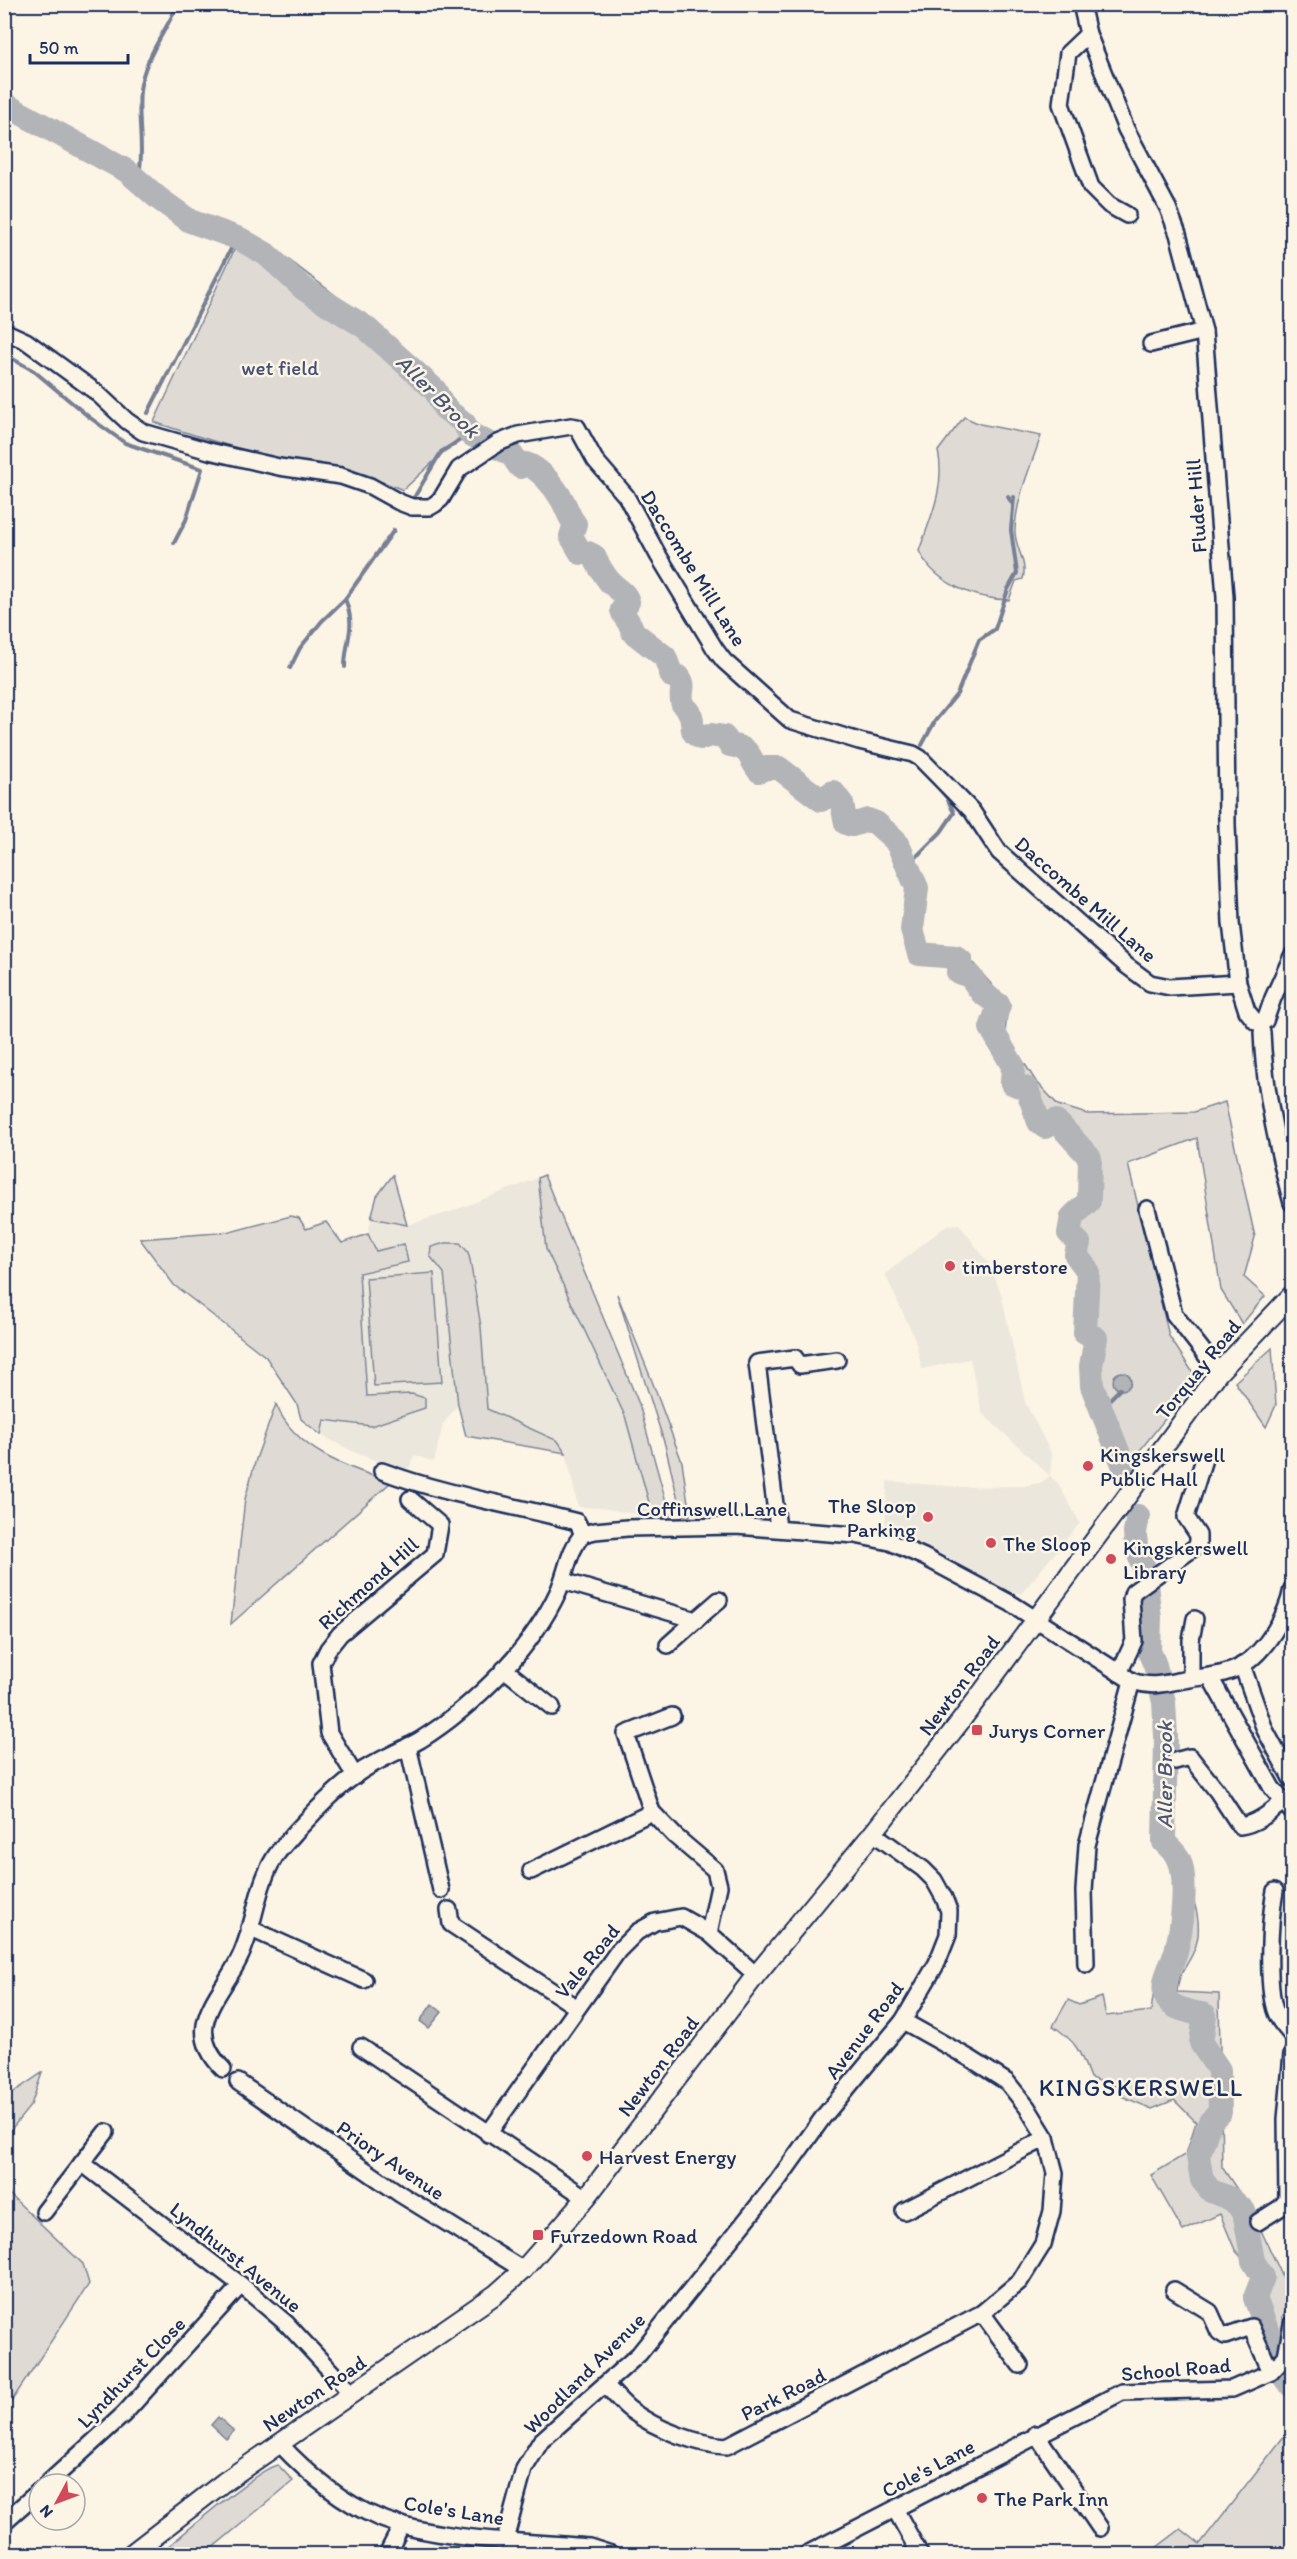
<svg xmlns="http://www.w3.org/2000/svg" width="1297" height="2559" viewBox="0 0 1297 2559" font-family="Itim,sans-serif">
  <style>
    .built { fill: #ece7dc }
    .green { fill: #dfdbd4; stroke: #7d8599; stroke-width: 1.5 }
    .water { fill: #b2b4b8; stroke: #767f94; stroke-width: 1.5 }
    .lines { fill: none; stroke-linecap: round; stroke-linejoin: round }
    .stream { stroke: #767f94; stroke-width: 4 }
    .river { stroke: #b2b4b8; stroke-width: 24 }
    .minor-casing { stroke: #1b2f5e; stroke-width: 20 }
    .tertiary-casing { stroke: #1b2f5e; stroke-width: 22 }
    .minor { stroke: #fcf5e5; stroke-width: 15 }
    .tertiary { stroke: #fcf5e5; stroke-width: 18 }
    .poi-dot { fill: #d1495b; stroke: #fcf5e5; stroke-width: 2 }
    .labels { text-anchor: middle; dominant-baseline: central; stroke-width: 5; stroke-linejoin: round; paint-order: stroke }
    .park-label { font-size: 21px; fill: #425176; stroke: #fcf5e5 }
    .street-label { font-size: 21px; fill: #1b2f5e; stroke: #fcf5e5 }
    .poi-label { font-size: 21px; fill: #1b2f5e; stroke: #fcf5e5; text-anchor: start }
    .water-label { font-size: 22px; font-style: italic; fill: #485779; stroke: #fcf5e5 }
    .quarter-label { font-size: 24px; letter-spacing: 1.5px; fill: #1b2f5e; stroke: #fcf5e5 }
  </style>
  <rect width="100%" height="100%" fill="#fcf5e5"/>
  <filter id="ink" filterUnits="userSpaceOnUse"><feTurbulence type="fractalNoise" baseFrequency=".0167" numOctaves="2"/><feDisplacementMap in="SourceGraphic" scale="12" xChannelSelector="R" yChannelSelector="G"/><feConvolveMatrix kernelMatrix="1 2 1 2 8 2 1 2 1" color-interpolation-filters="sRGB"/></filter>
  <g filter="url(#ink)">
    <!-- built -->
    <g class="built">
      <polygon points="538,1178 546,1249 625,1416 653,1517 601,1508 578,1507 566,1453 558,1441 487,1409 481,1327 468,1252 435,1265 444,1273 458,1405 443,1424 434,1462 414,1455 410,1467 400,1469 358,1454 321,1435 324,1420 371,1426 412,1394 367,1396 359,1272 408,1262 376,1251 368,1234 371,1218 407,1225 450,1212"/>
      <polygon points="959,1224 990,1265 1001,1293 1025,1402 1052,1455 1050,1476 1058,1483 1080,1523 1021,1594 997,1587 952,1563 948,1557 885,1531 887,1481 959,1487 1023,1486 1040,1483 1050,1476 982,1413 970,1359 922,1369 915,1339 885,1274 947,1225"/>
    </g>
    <!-- green -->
    <g class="green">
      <path d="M 264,241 L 401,345 L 475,423 L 403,490 C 368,474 330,471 292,462 C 245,452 199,437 154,422 L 236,246 Z"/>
      <path d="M 964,417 L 980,424 L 1041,436 C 1031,466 1016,498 1015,530 C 1014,547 1028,561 1023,579 L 1016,581 L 1009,600 C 975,599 935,584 919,551 C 930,519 946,486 938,451 Z"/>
      <polygon points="961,961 973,963 1008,1004 1005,1033 1035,1080 1058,1105 1087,1114 1194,1112 1225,1102 1255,1237 1244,1277 1265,1296 1242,1324 1221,1290 1197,1138 1128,1164 1169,1336 1197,1379 1125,1469 1092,1386 1091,1366 1096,1338 1085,1333 1088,1271 1076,1255 1079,1243 1069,1233 1072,1217 1089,1201 1090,1158 1060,1125 1054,1121 1045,1127 1039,1122 1027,1089 1012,1083 1013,1066 991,1028 998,1005 982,993 970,976 958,972"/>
      <polygon points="393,1175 407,1225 371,1218 377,1196"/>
      <polygon points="544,1175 639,1404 670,1516 653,1517 625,1416 546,1249 538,1178"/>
      <polygon points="291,1216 299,1218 306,1229 326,1222 342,1243 368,1234 376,1251 404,1244 408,1262 359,1273 367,1396 412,1394 425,1398 425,1408 371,1426 324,1420 321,1435 301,1419 297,1404 266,1357 174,1285 140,1239 230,1232"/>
      <polygon points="445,1243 460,1243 468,1252 470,1260 481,1327 487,1409 558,1441 566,1453 466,1436 458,1405 444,1273 430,1256 431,1247"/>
      <polygon points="434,1273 442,1382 374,1386 366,1278"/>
      <polygon points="617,1294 652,1381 682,1462 690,1516 682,1516 665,1445"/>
      <polygon points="1272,1348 1276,1405 1266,1427 1235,1382"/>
      <path d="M 276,1404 C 294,1450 348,1468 391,1482 L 231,1624 L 245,1499 L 256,1459 Z"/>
      <path d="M 1178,1857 C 1188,1887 1208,1922 1193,1953 C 1185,1970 1179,1971 1177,1992 L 1219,1994 L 1222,2167 L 1253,2213 L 1292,2297 L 1292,2301 L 1282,2317 C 1291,2335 1285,2346 1271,2359 L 1244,2295 L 1258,2276 L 1235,2250 L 1220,2214 L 1183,2231 L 1151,2175 L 1186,2154 L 1196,2122 L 1174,2100 L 1152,2109 L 1121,2096 L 1119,2087 L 1090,2078 C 1080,2051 1077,2042 1053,2026 L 1068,2000 L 1079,2005 L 1102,1997 L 1106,2016 L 1151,2011 L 1156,1977 L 1176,1936 Z"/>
      <polygon points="42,2073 31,2105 5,2137 5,2098"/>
      <polygon points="5,2190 83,2264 89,2284 5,2411"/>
      <polygon points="1292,2354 1292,2398 1276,2376"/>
      <polygon points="1292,2426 1292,2554 1148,2554 1181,2529 1200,2544"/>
      <path d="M 278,2465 L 293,2481 L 205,2554 L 159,2554 C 179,2538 259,2467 278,2465 Z"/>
    </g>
    <!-- water -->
    <g class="water">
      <circle cx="1122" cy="1381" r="9"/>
      <polygon points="432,2004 442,2012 429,2028 420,2021"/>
      <polygon points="218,2417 234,2431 226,2439 211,2425"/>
    </g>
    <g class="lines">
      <!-- stream -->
      <g class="stream">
        <path d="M 138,179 C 145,151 137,119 140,90 C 144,58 165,33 178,4"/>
        <polyline points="4,354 34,371 89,417 125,443 202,469 186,520 174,543"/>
        <polyline points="148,413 236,239"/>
        <polyline points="1008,497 1013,505"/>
        <polyline points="412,501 441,452 470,434"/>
        <path d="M 345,599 C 357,628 345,640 345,667"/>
        <polyline points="290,668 300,648 322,621 345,599 394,530"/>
        <polyline points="922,745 935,721 957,694 979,640 995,629 1008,589 1017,573 1011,530 1014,497"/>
        <polyline points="908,865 941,832 954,813 947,798 932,780"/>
        <polyline points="1102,1407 1120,1389"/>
      </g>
      <!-- river -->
      <g class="river">
        <path d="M 4,104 L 127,171 L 158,198 L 190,221 L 240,239 L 266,254 L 304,289 L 365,327 L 435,390 L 444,408 L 464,423 L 470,434 L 511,454 L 520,467 L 526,464 C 539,468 554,486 561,498 C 567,507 568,516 575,524 L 571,536 L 581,553 L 588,553 L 594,556 C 598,565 603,573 609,581 C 616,589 625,591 628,602 L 622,610 C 624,619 630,620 633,632 L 665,657 L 672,676 L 679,677 C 686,686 680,690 682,701 C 682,707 688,708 690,713 C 695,725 688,732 701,738 L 710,735 L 724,737 L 730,745 C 753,749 747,756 759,771 L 766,768 L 779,768 L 821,800 L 833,792 L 842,804 L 846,823 L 852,825 L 868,820 L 876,823 L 895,840 L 900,849 L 917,888 L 912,930 L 919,954 L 956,957 L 961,961 L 958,972 L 970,976 L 982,993 L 999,1005 L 991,1028 L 1013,1066 L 1012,1083 L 1027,1089 L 1039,1122 L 1045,1127 L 1054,1121 L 1060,1125 L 1090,1158 L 1089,1201 L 1072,1217 L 1069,1233 L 1079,1243 L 1076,1255 L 1088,1271 L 1085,1333 L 1096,1338 L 1091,1366 L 1092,1386 L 1125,1469"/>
        <path d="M 1138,1516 L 1135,1532 L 1136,1547 L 1144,1568 L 1150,1618 L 1149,1651 L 1155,1665 L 1164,1702 L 1166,1737 L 1164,1842 C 1169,1847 1176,1853 1179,1859 C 1188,1879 1182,1930 1176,1951 C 1172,1966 1159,1983 1167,1999 C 1173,2010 1194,2012 1205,2015 L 1201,2043 L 1219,2070 L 1220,2112 L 1210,2122 L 1198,2156 L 1202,2180 L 1211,2191 L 1231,2199 L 1244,2211 L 1253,2261 L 1263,2277 L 1255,2298 L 1285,2378 L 1292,2386"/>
      </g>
      <!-- minor casing -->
      <g class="minor-casing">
        <g id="minor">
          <polyline points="1081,4 1088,34 1126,129 1168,208 1178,234 1204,331 1225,597 1227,825 1231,923 1238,983 1247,1011 1256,1022"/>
          <polyline points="1088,34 1068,53 1061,104 1091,187 1109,205 1127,215"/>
          <polyline points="4,331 26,341 96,392 127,421 143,432 209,451 279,467 341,476 370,486 399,502 412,507 430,507 435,504 441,499 459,469 498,443 518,435 571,426 577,427 595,460 626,496 658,555 715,649 724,661 790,720 859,741 913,754 920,758 972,811 999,852 1127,966 1150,983 1170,987 1238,983"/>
          <polyline points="1151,344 1204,331"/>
          <polyline points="1265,1021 1273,998 1292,956"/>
          <path d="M 1262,1032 C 1264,1089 1277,1148 1292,1203"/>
          <polyline points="1147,1209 1174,1314 1219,1372"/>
          <path d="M 382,1471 C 446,1495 512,1505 577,1522 L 583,1534 L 595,1531 L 627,1528 L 736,1526 L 855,1535 L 890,1542 L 924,1557 L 1012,1604 L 1132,1681 C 1156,1689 1166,1682 1190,1679 C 1208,1676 1227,1675 1243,1665 C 1266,1650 1287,1616 1292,1589"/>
          <polyline points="778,1528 757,1363 795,1358 800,1365 837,1360"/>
          <polyline points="563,1581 696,1620 719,1600"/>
          <polyline points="668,1645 696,1620"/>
          <polyline points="1242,1665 1265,1730 1292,1780"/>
          <polyline points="504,1669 552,1707"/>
          <polyline points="1119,1673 1134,1641 1131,1599 1133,1592 1198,1545 1198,1535 1186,1517 1204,1459"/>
          <polyline points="1210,1677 1272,1788 1292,1812"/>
          <polyline points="1191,1678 1191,1640 1195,1619"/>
          <polyline points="672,1716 626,1734 652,1812 675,1836 715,1870 719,1886 709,1933"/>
          <polyline points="408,1746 441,1890"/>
          <path d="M 1175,1761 L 1190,1757 L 1217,1791 L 1240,1826 C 1257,1824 1270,1812 1283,1802"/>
          <polyline points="355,1776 329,1733 321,1663 328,1649 340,1634 435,1554 440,1525 410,1499"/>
          <polyline points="531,1871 652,1812"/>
          <path d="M 1275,1891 C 1270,1917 1265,1994 1278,2017 C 1281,2024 1288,2030 1292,2036"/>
          <polyline points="449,1910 451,1924 576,2007"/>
          <polyline points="249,1928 364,1980"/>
          <polyline points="1086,1964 1084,1891 1087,1845 1132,1681"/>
          <polyline points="361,2047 586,2198"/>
          <path d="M 223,2069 C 181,2027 221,1997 240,1957 C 256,1924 256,1881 279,1851 C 299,1827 331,1793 357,1774 C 377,1760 399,1752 420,1740 C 451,1721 479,1696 504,1670 C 525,1647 545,1620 558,1592 C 567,1572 568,1551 583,1534"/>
          <polyline points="238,2082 400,2194 523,2270"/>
          <polyline points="488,2134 618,1951 637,1932 655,1922 681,1917 709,1933 756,1975"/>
          <polyline points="82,2163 241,2285 287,2324 352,2394"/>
          <polyline points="904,2211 1046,2138"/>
          <polyline points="44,2212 106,2132"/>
          <polyline points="1258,2222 1280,2208 1287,2200 1286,2119 1292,2054"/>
          <polyline points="1174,2290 1210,2312 1219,2332 1225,2336 1251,2327 1271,2372"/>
          <polyline points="982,2313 1020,2365"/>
          <path d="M 605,2385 C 614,2393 622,2404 632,2411 C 656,2429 698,2445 727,2446 L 982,2313 L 1020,2281 L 1043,2244 L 1052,2211 L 1055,2173 L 1046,2138 L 1027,2107 L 1007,2082 L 971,2059 L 903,2021"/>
          <polyline points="1036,2434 1100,2528"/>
          <path d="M 279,2443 C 307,2473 339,2501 377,2517 C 435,2541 525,2541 589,2547 L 611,2554"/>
          <polyline points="47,2484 124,2414 241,2285"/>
          <polyline points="895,2509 920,2554"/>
          <polyline points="4,2522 39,2491"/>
          <polyline points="505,2540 524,2469 541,2441 639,2354 776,2183 824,2116 903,2021 937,1963 948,1935 949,1911 944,1898 934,1880 923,1869 873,1833"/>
          <polyline points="387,2554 402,2525"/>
          <polyline points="807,2554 1122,2392 1232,2389 1271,2372 1286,2356 1292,2324"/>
        </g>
      </g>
      <!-- tertiary casing -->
      <g class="tertiary-casing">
        <polyline id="tertiary" points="131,2554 224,2482 496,2294 523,2270 586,2198 756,1975 873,1833 960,1722 1219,1372 1292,1295"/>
      </g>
      <!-- minor -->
      <use href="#minor" class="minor"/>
      <!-- tertiary -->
      <use href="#tertiary" class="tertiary"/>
    </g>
  </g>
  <!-- markers -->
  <g class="poi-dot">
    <circle cx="950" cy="1266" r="6"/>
    <circle cx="1088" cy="1466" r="6"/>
    <circle cx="928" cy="1517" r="6"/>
    <circle cx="991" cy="1543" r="6"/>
    <circle cx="1111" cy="1559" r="6"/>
    <rect x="971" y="1724" width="12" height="12" rx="3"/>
    <circle cx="587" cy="2156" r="6"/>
    <rect x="532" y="2229" width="12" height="12" rx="3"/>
    <circle cx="982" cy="2498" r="6"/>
  </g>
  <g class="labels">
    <!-- park labels -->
    <g class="park-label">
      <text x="280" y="367">wet field</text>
    </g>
    <!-- street labels -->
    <g class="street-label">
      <text transform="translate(1196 506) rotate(-94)">Fluder Hill</text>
      <text transform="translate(694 568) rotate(58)">Daccombe Mill Lane</text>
      <text transform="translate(1086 899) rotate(41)">Daccombe Mill Lane</text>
      <text transform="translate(1198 1369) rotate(-51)">Torquay Road</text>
      <text x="712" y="1508">Coffinswell Lane</text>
      <text transform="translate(368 1583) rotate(-42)">Richmond Hill</text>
      <text transform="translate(959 1685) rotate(-53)">Newton Road</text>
      <text transform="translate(587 1961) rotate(-51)">Vale Road</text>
      <text transform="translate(864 2030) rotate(-53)">Avenue Road</text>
      <text transform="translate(658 2066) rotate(-53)">Newton Road</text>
      <text transform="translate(391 2160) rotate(34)">Priory Avenue</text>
      <text transform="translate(236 2257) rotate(39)">Lyndhurst Avenue</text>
      <text transform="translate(1176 2369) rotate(-5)">School Road</text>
      <text transform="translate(131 2372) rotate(-46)">Lyndhurst Close</text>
      <text transform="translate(584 2373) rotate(-45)">Woodland Avenue</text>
      <text transform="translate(314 2393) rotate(-34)">Newton Road</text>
      <text transform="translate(783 2394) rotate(-27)">Park Road</text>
      <text transform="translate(928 2468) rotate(-28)">Cole's Lane</text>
      <text transform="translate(454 2510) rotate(9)">Cole's Lane</text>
    </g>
    <!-- poi labels -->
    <g class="poi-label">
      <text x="962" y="1266">timberstore</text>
      <text x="1100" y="1454">Kingskerswell<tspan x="1100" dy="24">Public Hall</tspan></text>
      <text x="916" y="1505" text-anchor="end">The Sloop<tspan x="916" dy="24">Parking</tspan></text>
      <text x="1003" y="1543">The Sloop</text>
      <text x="1123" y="1547">Kingskerswell<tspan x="1123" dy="24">Library</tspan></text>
      <text x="989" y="1730">Jurys Corner</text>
      <text x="599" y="2156">Harvest Energy</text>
      <text x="550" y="2235">Furzedown Road</text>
      <text x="994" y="2498">The Park Inn</text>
    </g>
    <!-- water labels -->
    <g class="water-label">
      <text transform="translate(438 396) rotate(45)">Aller Brook</text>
      <text transform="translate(1164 1775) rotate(-90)">Aller Brook</text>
    </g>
    <!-- quarter labels -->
    <g class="quarter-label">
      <text x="1141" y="2087">KINGSKERSWELL</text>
    </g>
  </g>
  <!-- margin -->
  <rect width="1297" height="2559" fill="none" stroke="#fcf5e5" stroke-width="24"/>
  <rect x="12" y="12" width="1273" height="2535" fill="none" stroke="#1b2f5e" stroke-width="2" filter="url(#ink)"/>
  <!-- north arrow -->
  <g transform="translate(57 2502) rotate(229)"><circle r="28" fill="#fcf5e5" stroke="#a2a6af" stroke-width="1.5"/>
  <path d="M0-4.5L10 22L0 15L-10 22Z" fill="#d1495b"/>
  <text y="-9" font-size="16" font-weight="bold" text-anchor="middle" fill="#1b2f5e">N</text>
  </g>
  <!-- scale -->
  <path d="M30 54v9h98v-9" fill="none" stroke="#1b2f5e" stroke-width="3"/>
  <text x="39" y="54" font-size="18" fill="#1b2f5e" stroke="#fcf5e5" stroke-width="4.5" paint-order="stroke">50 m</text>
</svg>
